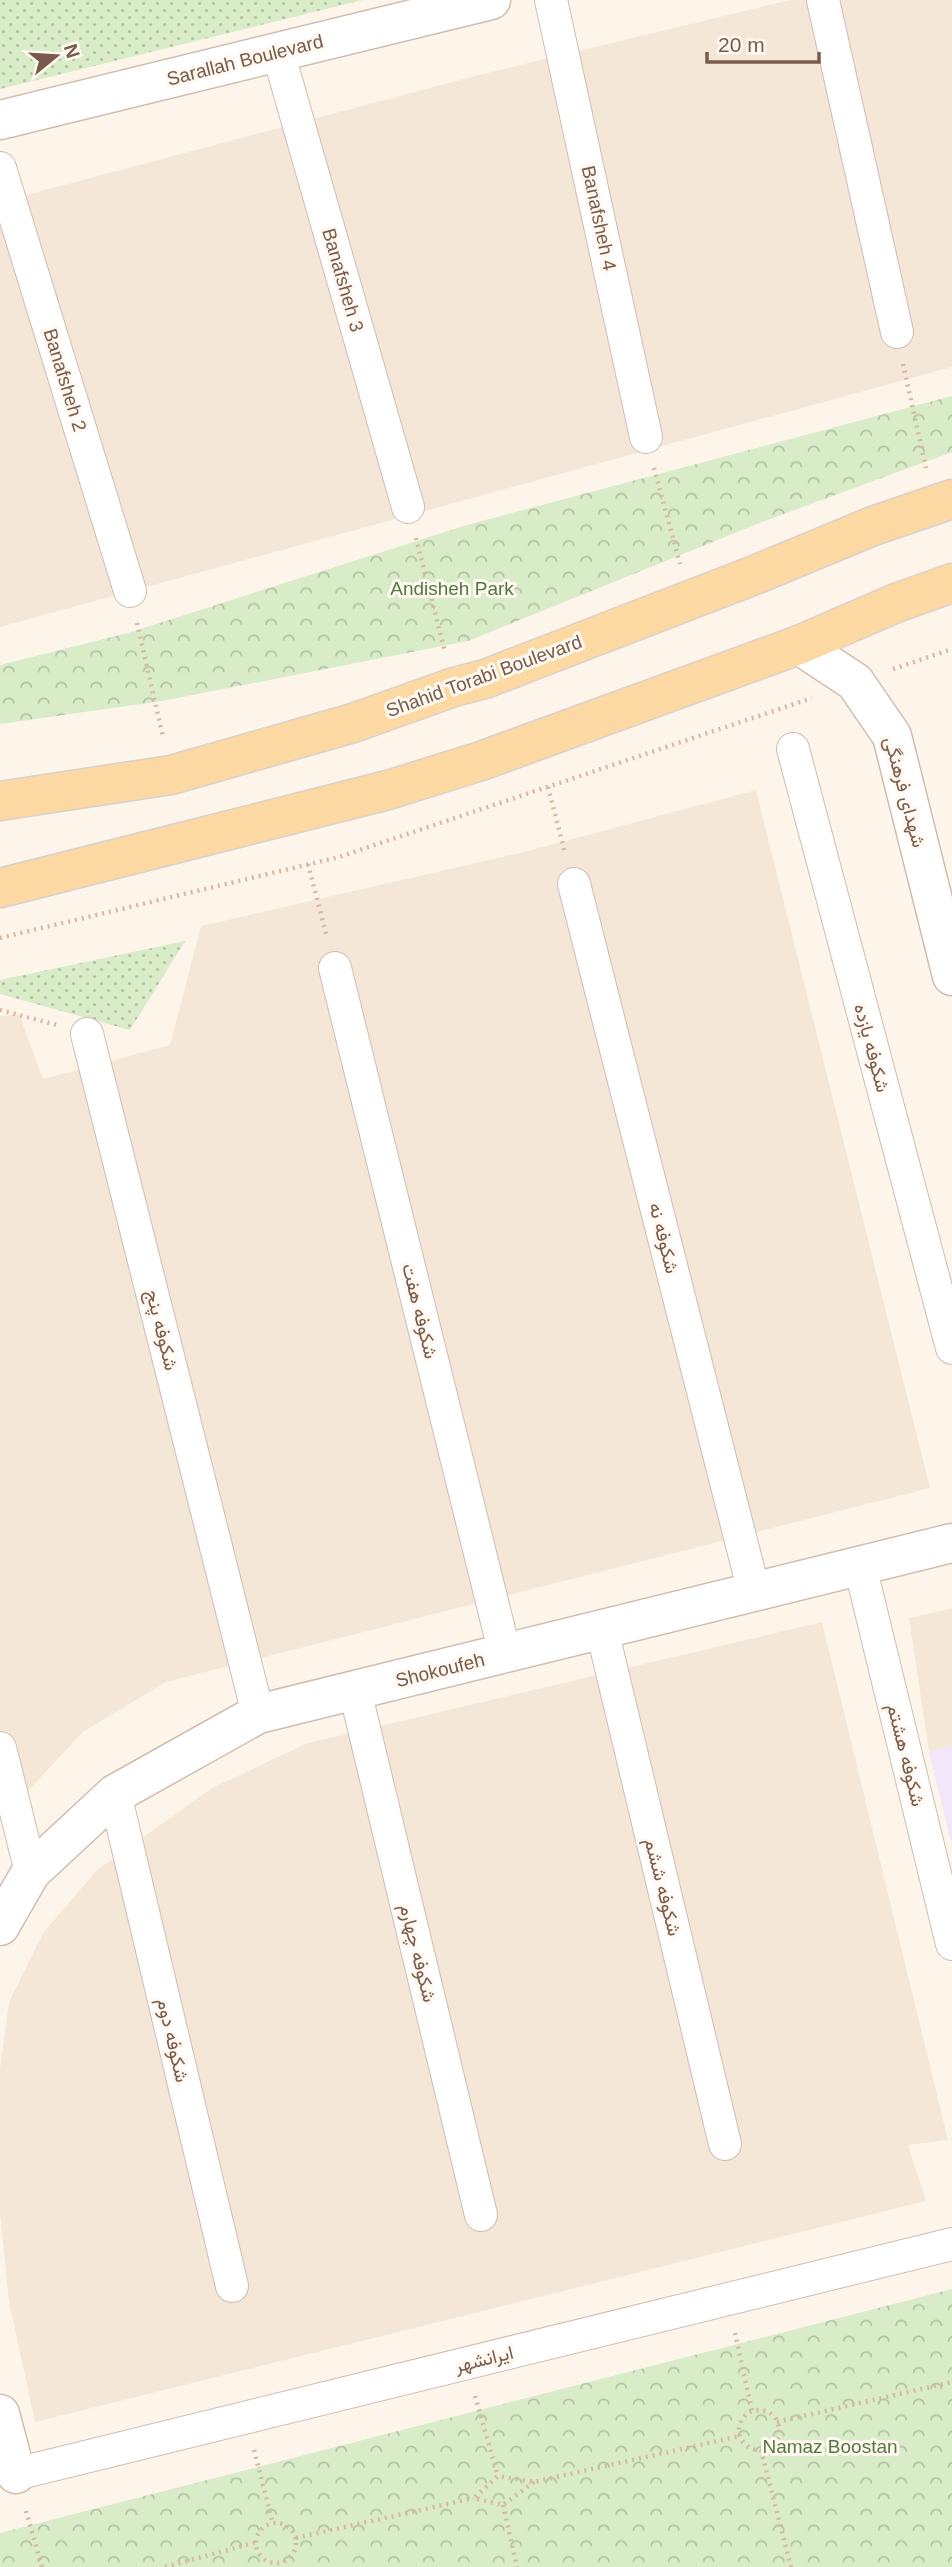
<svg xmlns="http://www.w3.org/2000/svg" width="952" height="2567" viewBox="0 0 952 2567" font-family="Helvetica,Vazirmatn,sans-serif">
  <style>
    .residential { fill: #f5e7d8 }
    .education { fill: #f2e6fa }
    .grass { fill: url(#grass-dots) }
    .forest { fill: url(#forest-crowns) }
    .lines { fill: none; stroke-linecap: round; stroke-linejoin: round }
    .minor-casing { stroke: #d0bdae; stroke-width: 34 }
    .tertiary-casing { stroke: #d0bdae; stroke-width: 41 }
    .primary-casing { stroke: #d9d1cd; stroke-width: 41 }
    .path { stroke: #d9b7a3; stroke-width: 4.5; stroke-dasharray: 2 5; stroke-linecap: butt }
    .minor { stroke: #fff; stroke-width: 32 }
    .tertiary { stroke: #fff; stroke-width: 38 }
    .primary { stroke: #fcd9a2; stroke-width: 38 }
    .labels { text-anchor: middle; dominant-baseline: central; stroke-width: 6; stroke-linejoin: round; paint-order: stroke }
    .street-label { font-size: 19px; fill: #795b4c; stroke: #fff9f1 }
    .park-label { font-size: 19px; fill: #527a40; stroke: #fff9f1 }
  </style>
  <defs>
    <pattern id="grass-dots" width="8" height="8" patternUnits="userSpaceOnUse" patternTransform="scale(1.75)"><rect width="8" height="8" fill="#d7ecc7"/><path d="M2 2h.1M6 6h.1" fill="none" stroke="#b3c2a4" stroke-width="1.8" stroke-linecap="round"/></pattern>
    <pattern id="forest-crowns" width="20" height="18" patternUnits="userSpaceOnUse" patternTransform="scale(1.75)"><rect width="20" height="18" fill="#d7ecc7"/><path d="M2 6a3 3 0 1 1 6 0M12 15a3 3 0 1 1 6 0" fill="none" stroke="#b3c2a4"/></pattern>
  </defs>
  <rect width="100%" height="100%" fill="#fdf5ea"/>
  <!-- residential -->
  <g class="residential">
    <polygon points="790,0 952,0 952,367 0,627 0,202 475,76"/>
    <polygon points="756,790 930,1488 166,1682 83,1732 0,1821 0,1016 19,1014 43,1079 170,1045 201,926 520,853"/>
    <polygon points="952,1608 952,1746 929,1752 909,1618"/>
    <polygon points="822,1622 948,2140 908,2145 926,2201 35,2422 9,2302 0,2213 0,2068 9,2002 43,1933 97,1870 212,1788 308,1743"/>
  </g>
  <!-- education -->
  <polygon class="education" points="952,1746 952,1847 929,1752"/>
  <!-- grass -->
  <g class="grass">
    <polygon points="0,0 363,0 0,89"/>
    <polygon points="185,941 130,1030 0,994 0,980"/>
  </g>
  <!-- forest -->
  <g class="forest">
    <polygon points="952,396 952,452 762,522 468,641 162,701 0,724 0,665 128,633 467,525"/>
    <polygon points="952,2289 952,2567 0,2567 0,2533"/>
  </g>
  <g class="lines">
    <!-- minor casing -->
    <g class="minor-casing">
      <g id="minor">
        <polyline points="551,0 646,437"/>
        <polyline points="823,0 897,332"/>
        <polyline points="278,52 408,507"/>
        <polyline points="0,168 130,591"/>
        <polyline points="793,749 952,1348"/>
        <polyline points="574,884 754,1592"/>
        <polyline points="335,968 505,1654"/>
        <polyline points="87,1034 258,1714"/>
        <polyline points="860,1566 952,1944"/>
        <polyline points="602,1630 725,2144"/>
        <polyline points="355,1691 481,2215"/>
        <polyline points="0,1748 31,1872"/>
        <polyline points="115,1794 232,2286"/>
        <polyline points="16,2474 952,2244"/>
      </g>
    </g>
    <!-- tertiary casing -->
    <g class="tertiary-casing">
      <g id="tertiary">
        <polyline points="0,120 491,0"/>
        <polyline points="799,645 855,682 892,736 952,976"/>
        <polyline points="0,1926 31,1872 115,1794 258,1714 952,1543"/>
        <polyline points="0,2414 16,2474"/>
      </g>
    </g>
    <!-- primary casing -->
    <g class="primary-casing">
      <g id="primary">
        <polyline points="0,801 171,775 353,723 454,687 485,679 757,574 873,526 952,499"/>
        <polyline points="0,888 388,790 481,761 799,645 896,603 952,583"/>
      </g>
    </g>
    <!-- path -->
    <g class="path">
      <polyline points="903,364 926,468"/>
      <polyline points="654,468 680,564"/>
      <polyline points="416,538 445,652"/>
      <polyline points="137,623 163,737"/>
      <polyline points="893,669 952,649"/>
      <polyline points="548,787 565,853"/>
      <polyline points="308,864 327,937"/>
      <polyline points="0,938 339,857 812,698"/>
      <polyline points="0,1010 57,1025"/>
      <polyline points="735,2333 752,2411"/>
      <polyline points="475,2396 498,2476"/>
      <circle cx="759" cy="2430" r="20"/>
      <polyline points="777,2422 952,2382"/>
      <polyline points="254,2450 273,2524"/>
      <polyline points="761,2450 791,2567"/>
      <polyline points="534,2482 503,2505 474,2498 498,2476 534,2482 740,2436"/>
      <polyline points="503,2505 517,2567"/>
      <polyline points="26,2511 42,2567"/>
      <circle cx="276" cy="2543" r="20"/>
      <polyline points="296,2538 474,2498"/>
      <polyline points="165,2567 257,2542"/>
    </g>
    <!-- minor -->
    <use href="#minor" class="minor"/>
    <!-- tertiary -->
    <use href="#tertiary" class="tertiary"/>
    <!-- primary -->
    <use href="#primary" class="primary"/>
  </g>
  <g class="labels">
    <!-- street labels -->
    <g class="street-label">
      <text transform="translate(245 60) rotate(-14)">Sarallah Boulevard</text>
      <text transform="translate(599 218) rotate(78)">Banafsheh 4</text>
      <text transform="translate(343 280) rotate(74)">Banafsheh 3</text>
      <text transform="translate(65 380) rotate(73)">Banafsheh 2</text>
      <text transform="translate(484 676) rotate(-20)">Shahid Torabi Boulevard</text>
      <text transform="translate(905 792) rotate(75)">شهدای فرهنگی</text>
      <text transform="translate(872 1048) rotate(75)">شکوفه یازده</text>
      <text transform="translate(664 1238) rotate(76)">شکوفه نه</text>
      <text transform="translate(420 1311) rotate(76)">شکوفه هفت</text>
      <text transform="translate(162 1330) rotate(76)">شکوفه پنج</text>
      <text transform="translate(440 1670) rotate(-14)">Shokoufeh</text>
      <text transform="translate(906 1755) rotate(76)">شکوفه هشتم</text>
      <text transform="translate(663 1887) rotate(76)">شکوفه ششم</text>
      <text transform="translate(418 1953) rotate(76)">شکوفه چهارم</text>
      <text transform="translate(173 2040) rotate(77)">شکوفه دوم</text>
      <text transform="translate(484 2359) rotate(-14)">ایرانشهر</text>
    </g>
    <!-- park labels -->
    <g class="park-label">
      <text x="452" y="588">Andisheh Park</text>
      <text x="830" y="2446">Namaz Boostan</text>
    </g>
  </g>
  <!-- north arrow -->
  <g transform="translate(56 56) rotate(72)" stroke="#fff9f1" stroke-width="5" paint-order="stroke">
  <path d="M0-5L12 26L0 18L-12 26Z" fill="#795b4c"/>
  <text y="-10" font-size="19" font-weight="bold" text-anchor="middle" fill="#795b4c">N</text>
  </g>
  <!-- scale -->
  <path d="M707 52v10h112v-10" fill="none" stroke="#795b4c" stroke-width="3.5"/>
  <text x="718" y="52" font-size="21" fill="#795b4c" stroke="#fff9f1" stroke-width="5" paint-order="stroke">20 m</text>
</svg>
